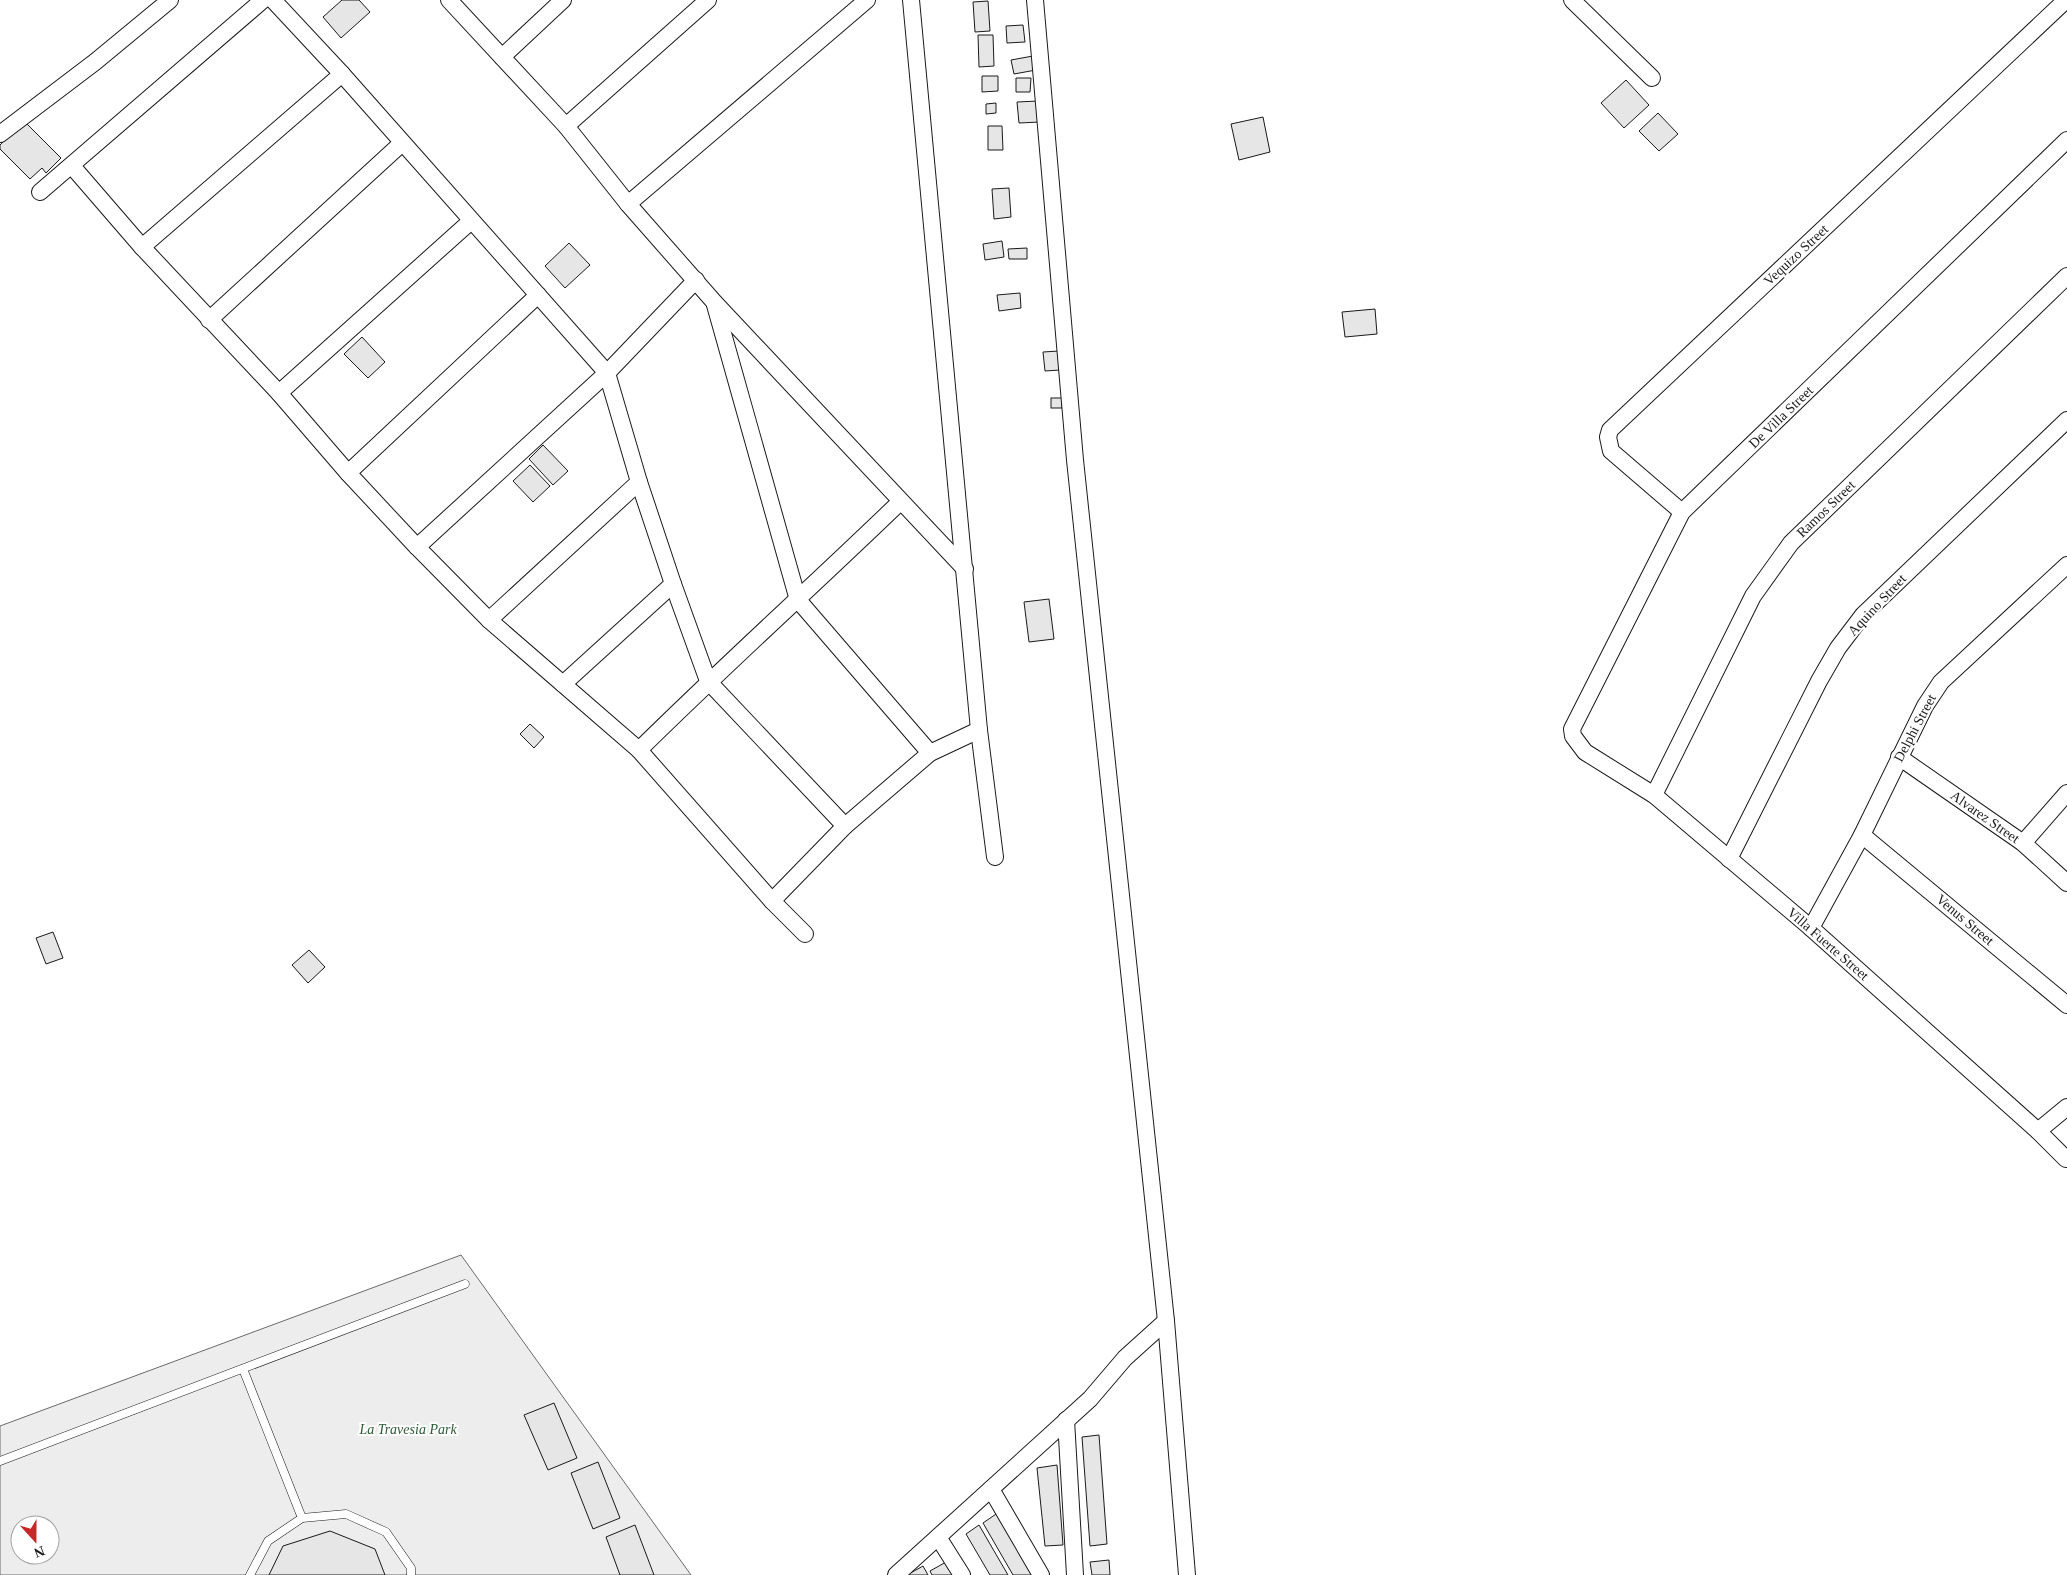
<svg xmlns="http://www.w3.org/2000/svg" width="2067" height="1575" viewBox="0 0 2067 1575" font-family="'Times New Roman',serif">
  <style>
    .built { fill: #ededed; stroke: #6a6a6a; fill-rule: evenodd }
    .building { fill: #e6e6e6; stroke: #1a1a1a }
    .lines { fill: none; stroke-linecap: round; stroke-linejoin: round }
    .lane-casing { stroke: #1a1a1a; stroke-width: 9 }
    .street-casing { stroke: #1a1a1a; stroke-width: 18 }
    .lane { stroke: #fff; stroke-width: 8 }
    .street { stroke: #fff; stroke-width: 16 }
    .labels { text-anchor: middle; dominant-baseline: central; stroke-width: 4; stroke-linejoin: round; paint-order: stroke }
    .street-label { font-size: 14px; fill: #1a1a1a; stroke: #fff }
    .park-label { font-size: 14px; font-style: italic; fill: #2b5a34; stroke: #fff }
  </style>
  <rect width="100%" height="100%" fill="#fff"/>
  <!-- built -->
  <path class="built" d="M 461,1255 L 691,1575 L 0,1575 L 0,1426 ZM 20,1525 L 50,1525 L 50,1555 L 20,1555 Z"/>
  <!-- building -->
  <g class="building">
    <polygon points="342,0 359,0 370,12 341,38 323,17"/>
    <polygon points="988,1 990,31 975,32 973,2"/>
    <polygon points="1023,25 1025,42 1007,43 1006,26"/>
    <polygon points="978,35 993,35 994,66 979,67"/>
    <polygon points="1033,56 1036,70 1014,74 1011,60"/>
    <polygon points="982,76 998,76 998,91 982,92"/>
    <polygon points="1016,78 1031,78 1030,92 1016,92"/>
    <polygon points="1626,80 1649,105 1624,128 1601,103"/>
    <polygon points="1038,101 1040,122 1019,123 1017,102"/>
    <polygon points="996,103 996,113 986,114 986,104"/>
    <polygon points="1658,113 1678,134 1659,151 1639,131"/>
    <polygon points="1263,117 1270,152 1239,160 1231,124"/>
    <polygon points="24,121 61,158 46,173 42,168 30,179 0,149 0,145"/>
    <polygon points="988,126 1002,126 1003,150 988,150"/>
    <polygon points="1009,188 1011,217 994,219 992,189"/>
    <polygon points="1002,241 1004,257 985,260 983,244"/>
    <polygon points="569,243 590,265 565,288 545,266"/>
    <polygon points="1027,248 1027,259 1009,259 1008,249"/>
    <polygon points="1020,293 1021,308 999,311 997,295"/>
    <polygon points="1375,309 1377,334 1345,337 1342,312"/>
    <polygon points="362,337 385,362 368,378 344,354"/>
    <polygon points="1059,351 1060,370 1045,371 1043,352"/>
    <rect x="1051" y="398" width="11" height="10"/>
    <polygon points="543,445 568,471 553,485 529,459"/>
    <polygon points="530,465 550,486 533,502 513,481"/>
    <polygon points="1049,599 1054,639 1029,642 1024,602"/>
    <polygon points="530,724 544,737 534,748 520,734"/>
    <polygon points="53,932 63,958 46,964 36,938"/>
    <polygon points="309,950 325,967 308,983 292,965"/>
    <polygon points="554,1403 577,1458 548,1470 524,1415"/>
    <polygon points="1099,1435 1107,1544 1090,1546 1082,1437"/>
    <polygon points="598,1462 620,1518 593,1529 571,1473"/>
    <polygon points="1057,1465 1063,1545 1045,1546 1037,1468"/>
    <polygon points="999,1512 1035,1575 1013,1575 983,1523"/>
    <polygon points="635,1525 654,1575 620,1575 606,1537"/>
    <polygon points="979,1525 1008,1575 990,1575 966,1534"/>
    <polygon points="330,1531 375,1549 385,1575 269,1575 283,1546"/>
    <polygon points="1109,1560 1110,1575 1092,1575 1090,1562"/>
    <polygon points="946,1562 954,1575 932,1575 930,1571"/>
    <polygon points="923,1566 928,1575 907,1575"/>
  </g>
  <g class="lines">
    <!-- lane casing -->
    <g class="lane-casing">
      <g id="lane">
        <polyline points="243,1369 302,1518"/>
        <polyline points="0,1461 465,1284"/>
        <polyline points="250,1575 268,1541 302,1518 346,1514 386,1532 411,1568 411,1575"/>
      </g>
    </g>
    <!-- street casing -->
    <g class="street-casing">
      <g id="street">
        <polyline points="273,0 342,74 607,373 639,482 673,584 708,681 845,826"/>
        <polyline points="449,0 566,126 628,204 715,303 965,569"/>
        <polyline points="911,0 979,730 995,857"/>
        <polyline points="1035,0 1075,460 1166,1321 1187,1575"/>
        <polyline points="1572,0 1652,78"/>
        <polyline points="502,57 563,0"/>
        <polyline points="566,126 708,0"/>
        <polyline points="0,134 95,62 170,0"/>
        <polyline points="72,166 142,247 279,393 348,473 417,547 489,620 639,750 772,901 805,934"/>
        <polyline points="40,192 263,0"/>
        <polyline points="628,204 867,0"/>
        <polyline points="142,247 342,74"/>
        <polyline points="715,305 798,600 930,753"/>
        <polyline points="209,320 402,143"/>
        <polyline points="279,393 471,221"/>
        <polyline points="348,473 538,295"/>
        <polyline points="1682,512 1611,451 1608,437 1610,430 2066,0"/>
        <polyline points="417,547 607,373 696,280"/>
        <polyline points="489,620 639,482"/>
        <polyline points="563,684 673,584"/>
        <path d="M 639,750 C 724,666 814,585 900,502"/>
        <polyline points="1899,757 2023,843 2067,883"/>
        <polyline points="1654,795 1753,596 1791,543 2067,276"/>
        <polyline points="1862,835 2067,1005"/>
        <polyline points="2023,843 2067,793"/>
        <polyline points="1729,859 1819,681 1838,648 1863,615 2067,420"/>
        <polyline points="772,901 845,826 930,753 979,730"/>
        <polyline points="1811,928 1862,835 1925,706 1941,682 2067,565"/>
        <polyline points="2038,1131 2067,1107"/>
        <polyline points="2066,1159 2038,1131 1811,928 1654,795 1585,752 1573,736 1572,729 1682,512 2067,140"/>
        <polyline points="1066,1420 1075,1575"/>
        <polyline points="991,1489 1041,1575"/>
        <polyline points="938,1537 962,1575"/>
        <polyline points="896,1575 1090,1399 1125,1358 1166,1321"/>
      </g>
    </g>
    <!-- lane -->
    <use href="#lane" class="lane"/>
    <!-- street -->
    <use href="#street" class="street"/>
  </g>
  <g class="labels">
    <!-- street labels -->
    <g class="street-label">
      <text transform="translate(1796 255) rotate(-43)">Vequizo Street</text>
      <text transform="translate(1781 417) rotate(-44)">De Villa Street</text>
      <text transform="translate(1826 509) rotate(-44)">Ramos Street</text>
      <text transform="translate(1877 605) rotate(-47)">Aquino Street</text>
      <text transform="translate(1915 728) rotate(-62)">Delphi Street</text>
      <text transform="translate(1985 817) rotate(35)">Alvarez Street</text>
      <text transform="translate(1965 920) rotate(40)">Venus Street</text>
      <text transform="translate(1828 944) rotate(41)">Villa Fuerte Street</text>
    </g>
    <!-- park labels -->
    <g class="park-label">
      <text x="408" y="1429">La Travesia Park</text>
    </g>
  </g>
  <!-- north arrow -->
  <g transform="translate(35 1540) rotate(159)"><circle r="24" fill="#ffffff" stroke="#a3a3a3"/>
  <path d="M0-4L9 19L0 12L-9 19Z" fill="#c62828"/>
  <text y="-8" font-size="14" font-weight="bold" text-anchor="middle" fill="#1a1a1a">N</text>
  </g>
</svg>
